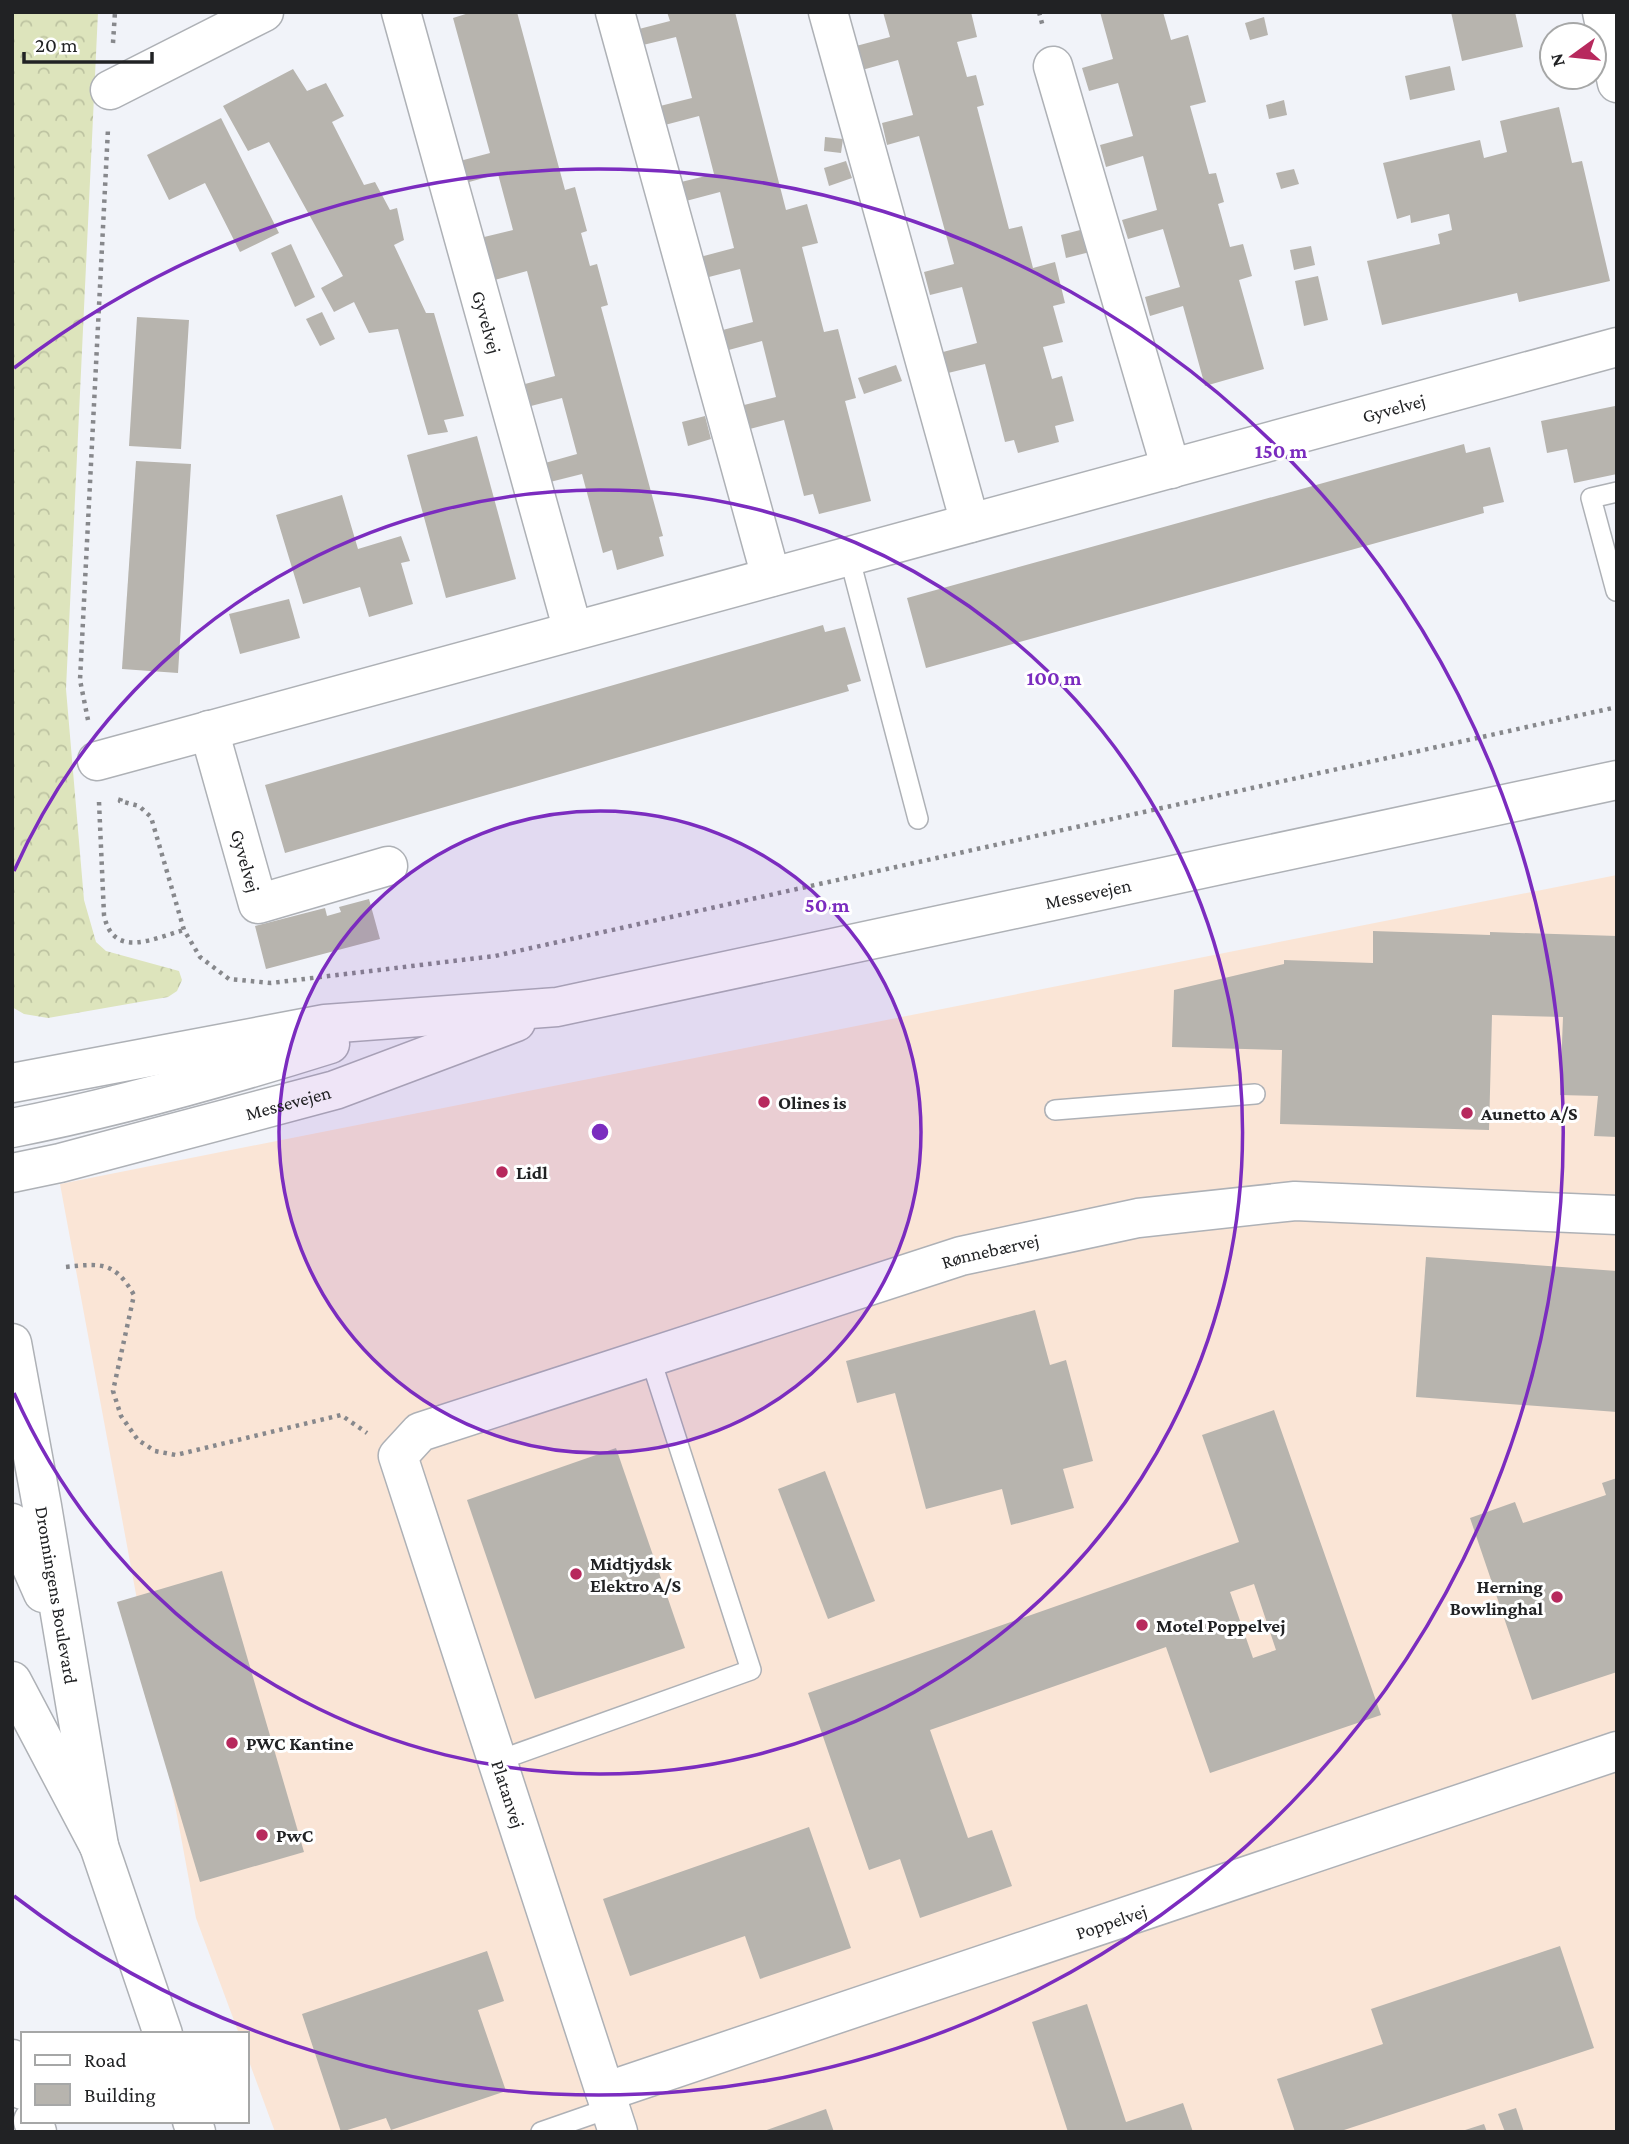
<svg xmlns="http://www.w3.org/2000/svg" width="1629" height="2144" viewBox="0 0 1629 2144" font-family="'Crimson Pro',serif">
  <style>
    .industrial { fill: #fae5d6 }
    .forest { fill: url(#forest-crowns) }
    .building { fill: #b7b4ae; fill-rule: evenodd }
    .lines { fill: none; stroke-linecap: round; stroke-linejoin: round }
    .service-casing { stroke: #aeb1b6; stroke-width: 22 }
    .minor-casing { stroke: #aeb1b6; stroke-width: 41 }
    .secondary-casing { stroke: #aeb1b6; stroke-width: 41 }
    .path { stroke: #87888c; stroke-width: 4.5; stroke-dasharray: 3.5 5; stroke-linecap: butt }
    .service { stroke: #fff; stroke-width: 19 }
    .minor { stroke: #fff; stroke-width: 38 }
    .secondary { stroke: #fff; stroke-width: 38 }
    .ring { fill: none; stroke: #7b2cbf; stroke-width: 3.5 }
    .poi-dot { fill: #b7295d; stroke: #fff; stroke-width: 2.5 }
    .labels { text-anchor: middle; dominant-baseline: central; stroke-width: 6; stroke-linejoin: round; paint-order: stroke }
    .street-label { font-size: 19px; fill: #212224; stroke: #fff }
    .poi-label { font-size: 19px; font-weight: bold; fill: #212224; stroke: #fff; text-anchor: start }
    .centre { fill: #7b2cbf; stroke: #fff; stroke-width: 3.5 }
    .ring-label { font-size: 21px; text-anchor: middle; font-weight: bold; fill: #7b2cbf; stroke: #fff; stroke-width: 6; stroke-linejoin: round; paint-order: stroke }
  </style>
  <defs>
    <pattern id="forest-crowns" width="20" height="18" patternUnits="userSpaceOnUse" patternTransform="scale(1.75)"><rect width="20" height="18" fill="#dde4bc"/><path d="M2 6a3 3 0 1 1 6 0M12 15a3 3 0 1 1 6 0" fill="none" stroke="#bdc3a1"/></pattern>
  </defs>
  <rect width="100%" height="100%" fill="#f1f3f9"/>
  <!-- industrial -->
  <polygon class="industrial" points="1617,875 1617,2132 275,2132 247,2056 247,2034 239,2034 196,1918 60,1184"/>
  <!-- forest -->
  <polygon class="forest" points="12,12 98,12 66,689 84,900 96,942 106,951 179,971 182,980 177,991 168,997 48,1018 24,1014 12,1007"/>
  <!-- building -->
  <g class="building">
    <polygon points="472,12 517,12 565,190 575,187 587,231 581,233 590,266 597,264 608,305 601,307 663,536 659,537 664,556 617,570 612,550 603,553 582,474 550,482 545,463 577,454 562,398 531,406 525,384 555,376 527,271 491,281 480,238 513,230 498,174 462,184 456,162 490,153 453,18"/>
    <polygon points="667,12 735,12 786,210 807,204 818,243 802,247 824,332 838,329 856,398 845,401 871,501 819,514 813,494 804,496 784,420 746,430 740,406 776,397 762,341 725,351 719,331 753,322 740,269 705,278 700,257 734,248 720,192 686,201 681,182 714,174 699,116 661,126 656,107 692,98 676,37 643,45 639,29 670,21"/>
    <polygon points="883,12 971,12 977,37 957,42 967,77 976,75 984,105 977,107 1009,229 1022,226 1033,268 1055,262 1065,303 1053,306 1063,342 1043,347 1052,379 1062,376 1074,421 1055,426 1059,442 1018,453 1014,440 1005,442 985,364 948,373 943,352 977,343 962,287 930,295 924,272 954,264 919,136 887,145 882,123 913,115 898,60 862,70 856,46 890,37"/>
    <polygon points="1100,12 1163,12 1171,40 1188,35 1206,102 1190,106 1209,174 1216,173 1224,202 1218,204 1230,247 1243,244 1252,276 1239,280 1264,369 1205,386 1183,306 1150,316 1145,297 1180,287 1163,229 1128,239 1122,220 1157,210 1143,156 1106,167 1100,145 1133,136 1118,83 1089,91 1082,68 1113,59"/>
    <polygon points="1451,12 1515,12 1523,47 1462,61"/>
    <polygon points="1264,17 1268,35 1250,40 1245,23"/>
    <polygon points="1450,66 1455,90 1410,100 1405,76"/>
    <polygon points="293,69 307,91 326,83 344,116 332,122 364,185 375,182 390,210 397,208 404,240 394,245 426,313 434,313 464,416 444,420 448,432 428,435 398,329 369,333 354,302 334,312 321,288 343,276 269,142 248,151 223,106"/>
    <polygon points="1284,100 1287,115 1269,119 1266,105"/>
    <polygon points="1559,107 1572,163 1582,161 1610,281 1519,302 1517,293 1382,325 1367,261 1440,244 1438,234 1452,230 1449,214 1411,223 1410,215 1397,219 1383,163 1480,140 1484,158 1507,152 1500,121"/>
    <polygon points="221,118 279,233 240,252 205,183 169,200 147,155"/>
    <polygon points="825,137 843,139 841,153 824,151"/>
    <polygon points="846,161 852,178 829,186 824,168"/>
    <polygon points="1294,169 1299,184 1281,189 1276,173"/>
    <polygon points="1084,229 1090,252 1066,258 1061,235"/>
    <polygon points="291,244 315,297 295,307 271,253"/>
    <polygon points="1311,246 1315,265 1294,270 1290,250"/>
    <polygon points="1318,276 1328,320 1304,326 1295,281"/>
    <polygon points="322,312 335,339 320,346 306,319"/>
    <polygon points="137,317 189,320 181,449 129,446"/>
    <polygon points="896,365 902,381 864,394 858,378"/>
    <polygon points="1615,406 1617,474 1574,483 1567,449 1547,453 1541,421"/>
    <polygon points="705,416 711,439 688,446 682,422"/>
    <polygon points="477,436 516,579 446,598 407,455"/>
    <polygon points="1464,444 1466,453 1490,447 1504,502 1483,507 1484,513 926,668 907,598"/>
    <polygon points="136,461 191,464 178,673 122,669"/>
    <polygon points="342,495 358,549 401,536 410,561 401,563 413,604 369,617 360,587 303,604 276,515"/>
    <polygon points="289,599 300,638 240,654 229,614"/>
    <polygon points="823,625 825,632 845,627 861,681 847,685 849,691 285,853 265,785"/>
    <polygon points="369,899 380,939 266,969 255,926 325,908 327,916 341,912 339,907"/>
    <polygon points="1373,931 1490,935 1490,932 1617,936 1617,1137 1594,1136 1598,1096 1560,1095 1563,1017 1492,1015 1489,1130 1280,1124 1282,1050 1172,1047 1174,990 1284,964 1284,960 1373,963"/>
    <polygon points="1426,1257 1617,1271 1617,1412 1416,1397"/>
    <polygon points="1035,1310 1050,1365 1066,1360 1093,1461 1063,1469 1074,1508 1011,1525 1002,1489 926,1509 895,1393 857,1403 846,1361"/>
    <path d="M 1274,1410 L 1381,1715 L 1210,1773 L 1166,1647 L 930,1730 L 968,1838 L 992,1830 L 1012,1886 L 920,1918 L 900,1859 L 869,1870 L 808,1693 L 1239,1542 L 1202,1435 ZM 1254,1584 L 1276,1650 L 1253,1658 L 1230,1592 Z"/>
    <polygon points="616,1448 685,1648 535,1699 467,1500"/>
    <polygon points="825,1471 875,1601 828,1619 778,1489"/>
    <polygon points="1617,1478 1617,1672 1532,1700 1470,1518 1515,1502 1523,1523 1606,1495 1602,1483"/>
    <polygon points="222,1571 304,1852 200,1882 117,1602"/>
    <polygon points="809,1827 851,1948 760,1979 745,1936 630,1976 603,1899"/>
    <polygon points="1560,1946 1594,2048 1338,2132 1295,2132 1277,2079 1383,2044 1371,2009"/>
    <polygon points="487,1951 504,2001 478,2010 506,2091 391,2130 386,2118 341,2132 302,2014"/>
    <polygon points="1087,2004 1126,2122 1183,2103 1193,2132 1068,2132 1032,2022"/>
    <polygon points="1516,2108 1524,2132 1505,2132 1498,2114"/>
    <polygon points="826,2109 834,2132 764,2132 764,2131"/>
    <polygon points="1484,2124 1487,2132 1462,2132 1462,2131"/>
  </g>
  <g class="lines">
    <!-- service casing -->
    <g class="service-casing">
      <g id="service">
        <polyline points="849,556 918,819"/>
        <polyline points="1616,591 1591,498 1617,492"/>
        <polyline points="1055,1110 1255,1094"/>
        <polyline points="497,1761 751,1670 650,1357"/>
        <polyline points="541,2132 610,2108"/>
      </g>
    </g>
    <!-- minor casing -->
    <g class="minor-casing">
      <g id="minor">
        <path id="s1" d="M 401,12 L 573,631"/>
        <polyline points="615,12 771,577"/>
        <polyline points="828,12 970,523"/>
        <polyline points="1602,12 1617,83"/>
        <polyline points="1053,66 1171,469"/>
        <polyline points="110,90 264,12"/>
        <path id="s2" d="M 209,730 L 258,904 L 388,866"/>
        <path id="s3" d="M 97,761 L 1617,347"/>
        <polyline points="12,2059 23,2090"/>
        <path id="s4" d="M 605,2092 L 1617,1751"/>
        <polyline points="33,2121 37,2132"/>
        <path id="s5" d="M 618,2132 L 398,1456 L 420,1432 L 961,1256 L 1138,1218 L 1295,1201 L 1617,1215"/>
      </g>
    </g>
    <!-- secondary casing -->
    <g class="secondary-casing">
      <g id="secondary">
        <path id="s6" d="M 12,1083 L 325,1024 L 557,1007 L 1617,780"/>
        <path d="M 12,1128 C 119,1107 225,1077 330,1044"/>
        <path id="s7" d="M 12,1173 L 60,1163 L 335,1090 L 516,1022"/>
        <path id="s8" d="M 12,1343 L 42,1506 L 99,1846"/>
        <polyline points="12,1523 43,1593"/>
        <polyline points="12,1681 99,1846 163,2034"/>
        <polyline points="192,2121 196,2132"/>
      </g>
    </g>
    <!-- path -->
    <g class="path">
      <polyline points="1039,12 1043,27"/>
      <polyline points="113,43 115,12"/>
      <polyline points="88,720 80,680 108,129"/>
      <polyline points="121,798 120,801 139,806 151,817 184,930 200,957 229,979 271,983 495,956 1617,707"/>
      <path d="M 99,802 L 104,915 C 113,960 154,938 184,930"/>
      <path d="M 66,1267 C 102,1263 115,1262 134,1295 L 113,1391 L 121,1416 L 138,1440 L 155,1451 L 176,1455 L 341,1415 L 367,1433"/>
    </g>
    <!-- service -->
    <use href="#service" class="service"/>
    <!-- minor -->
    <use href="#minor" class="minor"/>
    <!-- secondary -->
    <use href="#secondary" class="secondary"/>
  </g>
  <!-- distance rings -->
  <circle cx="600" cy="1132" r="321" fill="#7b2cbf" fill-opacity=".12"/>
  <g class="ring">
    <circle cx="600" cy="1132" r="321"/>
    <path d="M14 871A642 642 0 1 1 14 1393"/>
    <path d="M14 368A963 963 0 1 1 14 1896"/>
  </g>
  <!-- markers -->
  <g class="poi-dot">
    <circle cx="764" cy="1102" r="7"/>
    <circle cx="1467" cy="1113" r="7"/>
    <circle cx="502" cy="1172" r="7"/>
    <circle cx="576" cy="1574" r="7"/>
    <circle cx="1557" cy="1597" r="7"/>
    <circle cx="1142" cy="1625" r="7"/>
    <circle cx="232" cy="1743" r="7"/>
    <circle cx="262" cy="1835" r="7"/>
  </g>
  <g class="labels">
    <!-- street labels -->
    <g class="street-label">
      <text stroke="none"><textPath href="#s1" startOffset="322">Gyvelvej</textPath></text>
      <text stroke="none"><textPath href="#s3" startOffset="1344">Gyvelvej</textPath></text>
      <text stroke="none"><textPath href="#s2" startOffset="136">Gyvelvej</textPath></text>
      <text stroke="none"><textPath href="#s6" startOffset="1094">Messevejen</textPath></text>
      <text stroke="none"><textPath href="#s7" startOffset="285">Messevejen</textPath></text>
      <text stroke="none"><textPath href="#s5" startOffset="1342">Rønnebærvej</textPath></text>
      <text stroke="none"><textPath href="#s8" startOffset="256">Dronningens Boulevard</textPath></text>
      <text transform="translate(508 1794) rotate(72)">Platanvej</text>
      <text stroke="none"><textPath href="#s4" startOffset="534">Poppelvej</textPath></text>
    </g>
    <!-- poi labels -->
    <g class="poi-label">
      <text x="778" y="1102">Olines is</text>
      <text x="1481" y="1113">Aunetto A/S</text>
      <text x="516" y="1172">Lidl</text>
      <text x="590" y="1563">Midtjydsk<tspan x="590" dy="22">Elektro A/S</tspan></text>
      <text x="1543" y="1586" text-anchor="end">Herning<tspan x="1543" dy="22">Bowlinghal</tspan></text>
      <text x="1156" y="1625">Motel Poppelvej</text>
      <text x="246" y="1743">PWC Kantine</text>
      <text x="276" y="1835">PwC</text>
    </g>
  </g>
  <circle cx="600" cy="1132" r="10" class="centre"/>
  <g class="ring-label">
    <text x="1281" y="458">150 m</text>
    <text x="1054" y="685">100 m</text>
    <text x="827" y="912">50 m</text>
  </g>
  <!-- border -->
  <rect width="1629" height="2144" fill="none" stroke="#212224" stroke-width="28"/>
  <!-- legend -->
  <rect x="21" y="2032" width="228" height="91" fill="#ffffff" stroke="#a6a7a7" stroke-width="2"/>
  <rect x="35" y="2055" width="35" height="10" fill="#ffffff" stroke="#a6a7a7" stroke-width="2"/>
  <text x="84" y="2067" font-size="21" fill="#212224">Road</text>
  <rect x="35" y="2084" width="35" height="21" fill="#b7b4ae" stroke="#a6a7a7" stroke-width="2"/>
  <text x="84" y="2102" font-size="21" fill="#212224">Building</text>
  <!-- north arrow -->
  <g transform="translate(1573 56) rotate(255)"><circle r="33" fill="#ffffff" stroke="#a6a7a7" stroke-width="2"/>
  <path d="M0-5L12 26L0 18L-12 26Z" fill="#b7295d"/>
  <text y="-10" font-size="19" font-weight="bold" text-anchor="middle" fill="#212224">N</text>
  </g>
  <!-- scale -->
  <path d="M24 52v10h128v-10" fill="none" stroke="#212224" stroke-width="3.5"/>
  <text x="35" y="52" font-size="21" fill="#212224" stroke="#ffffff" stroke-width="5" paint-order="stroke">20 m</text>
</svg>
